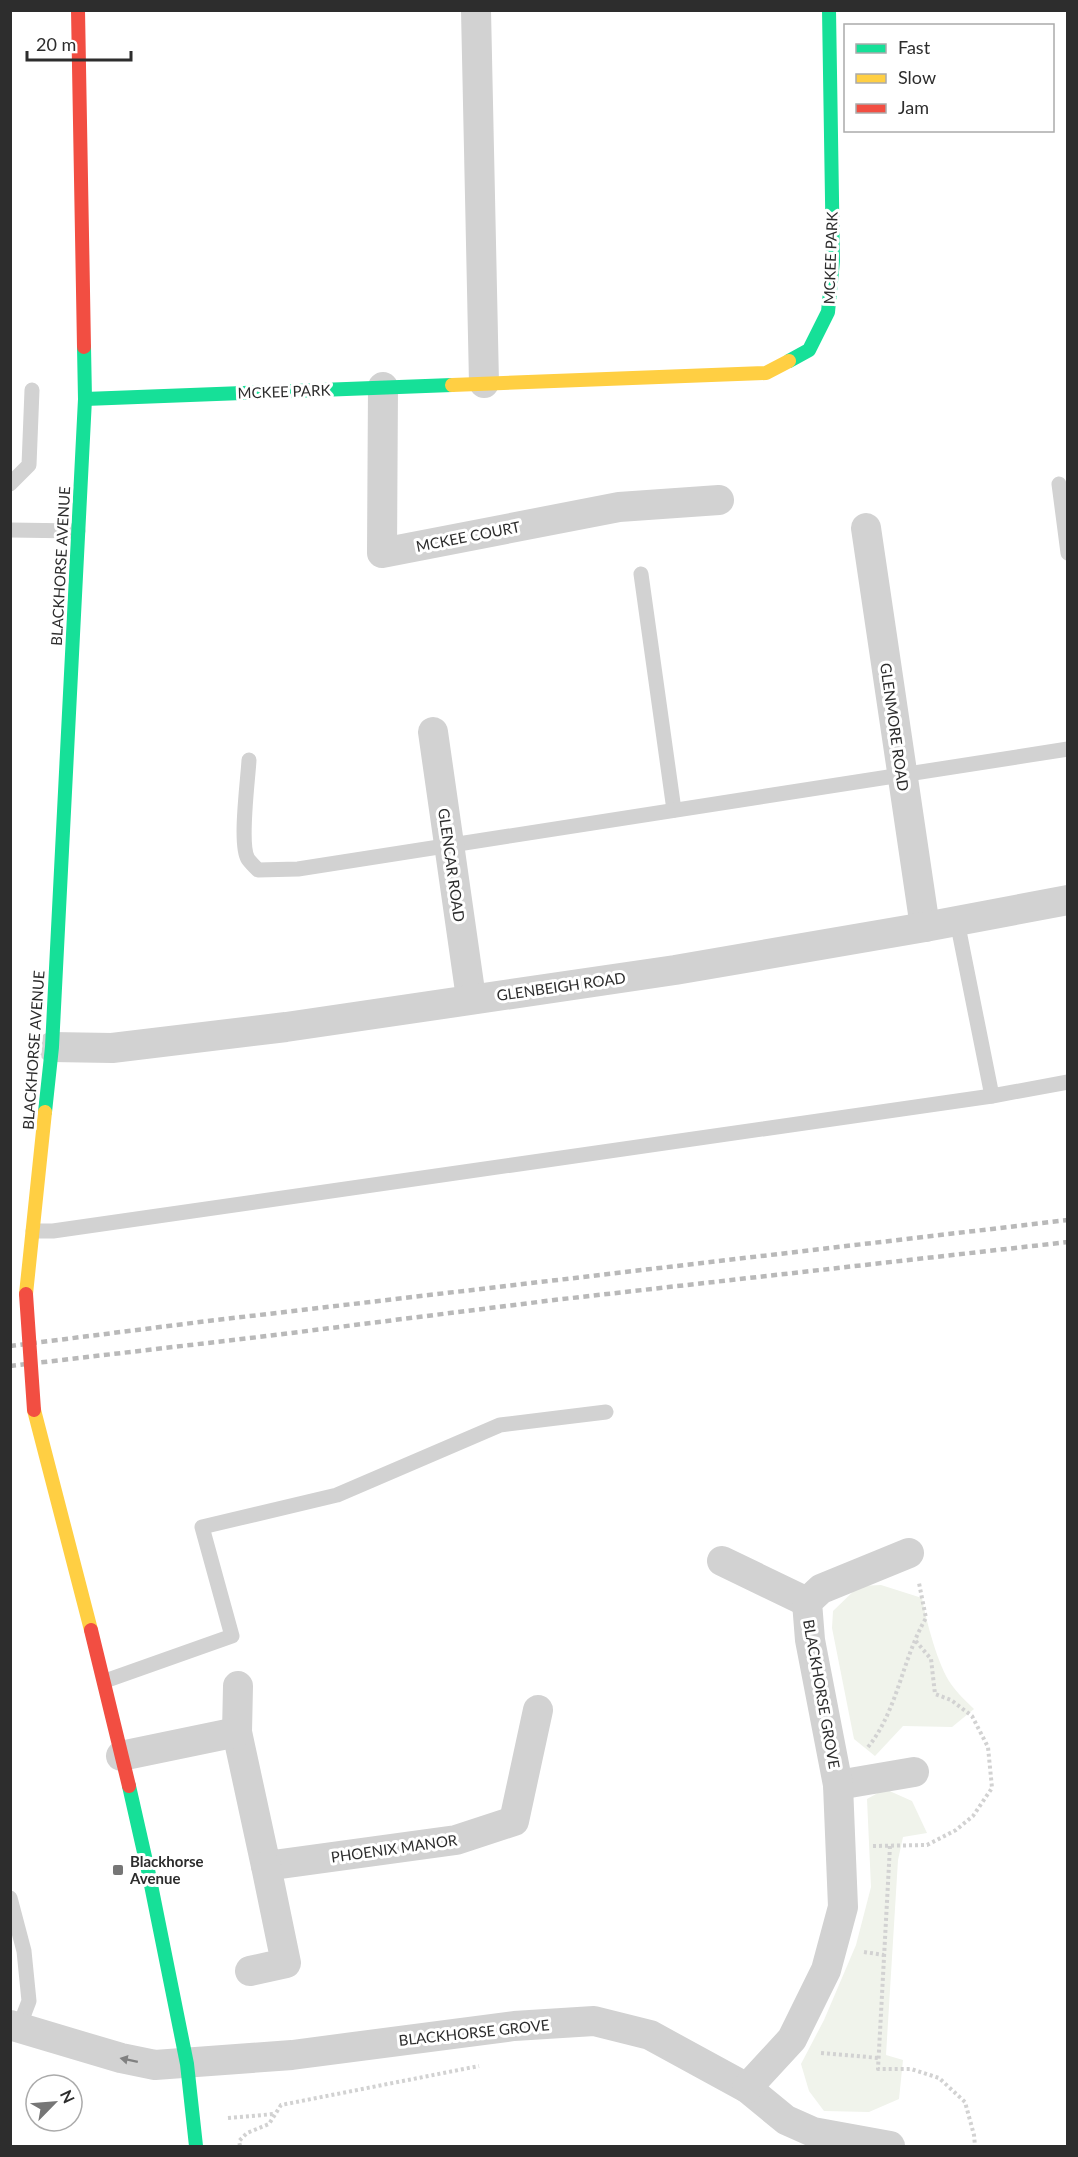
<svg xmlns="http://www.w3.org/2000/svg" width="1078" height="2157" viewBox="0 0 1078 2157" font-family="Lato,sans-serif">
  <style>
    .green { fill: #f0f3eb }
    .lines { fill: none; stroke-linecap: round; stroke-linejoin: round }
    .path { stroke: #d2d2d2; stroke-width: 4; stroke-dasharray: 3 3; stroke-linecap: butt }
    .lane { stroke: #d2d2d2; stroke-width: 15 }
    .street { stroke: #d2d2d2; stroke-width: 30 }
    .fast { stroke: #16e098; stroke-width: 14 }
    .slow { stroke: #ffcf43; stroke-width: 14 }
    .jam { stroke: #f24e42; stroke-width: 14 }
    .rail { stroke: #b9b9b9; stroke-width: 4.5; stroke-dasharray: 6 4.5; stroke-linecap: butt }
    .jam-bridge { stroke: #f24e42; stroke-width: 14 }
    .oneway { fill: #808080 }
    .poi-dot { fill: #767676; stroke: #fff; stroke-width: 2 }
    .labels { text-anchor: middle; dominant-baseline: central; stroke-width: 6; stroke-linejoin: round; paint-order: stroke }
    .street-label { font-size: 15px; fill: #2d2d2d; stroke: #fff }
    .poi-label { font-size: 15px; font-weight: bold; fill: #2d2d2d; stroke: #fff; text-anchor: start }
  </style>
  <rect width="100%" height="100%" fill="#fff"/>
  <!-- green -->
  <g class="green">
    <path d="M 881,1585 L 922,1598 C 926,1620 938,1666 951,1684 C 957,1693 966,1701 974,1709 L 952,1727 L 903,1726 L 875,1756 L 854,1739 L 832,1628 L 833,1611 L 859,1586 Z"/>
    <polygon points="885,1789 912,1801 927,1833 903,1837 898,1860 886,2055 903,2060 899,2099 869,2112 824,2111 809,2091 801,2064 824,2020 856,1945 871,1887 867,1799"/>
  </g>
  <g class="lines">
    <!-- path -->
    <g class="path">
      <path d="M 868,1747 C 898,1710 902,1659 926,1618 L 919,1583"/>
      <polyline points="873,1846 927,1845 956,1830 973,1816 992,1788 988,1747 972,1716 951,1700 935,1694 931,1659 914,1639"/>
      <polyline points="890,1846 878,2069 911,2069 939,2078 965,2102 974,2135 975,2146"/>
      <polyline points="864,1952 884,1955"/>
      <polyline points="821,2053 879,2058"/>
      <polyline points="228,2118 274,2114"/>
      <polyline points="240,2146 239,2141 247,2133 269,2124 281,2105 479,2066"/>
    </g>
    <!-- lane -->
    <g class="lane">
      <polyline points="10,484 29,465 32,390"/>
      <polyline points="1059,484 1068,553"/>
      <polyline points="10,530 78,531"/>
      <polyline points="641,574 674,810"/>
      <path d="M 249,760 C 248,780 239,845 248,859 C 251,863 255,867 258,870 L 298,869 L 1068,749"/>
      <polyline points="957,921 992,1096"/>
      <polyline points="33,1231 53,1231 992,1096 1068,1082"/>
      <polyline points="105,1681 232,1636 202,1527 337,1495 500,1425 606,1412"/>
      <polyline points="10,1898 24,1951 29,2001 19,2027"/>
    </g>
    <!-- street -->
    <g class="street">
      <polyline points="476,10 484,383"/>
      <polyline points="383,387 382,553 619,507 719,500"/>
      <polyline points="866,528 925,927"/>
      <polyline points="433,732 471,998"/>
      <polyline points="52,1047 112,1048 286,1027 675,970 925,927 1068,900"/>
      <polyline points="722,1561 807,1602"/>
      <polyline points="238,1686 237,1732 266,1866 456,1840 514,1821 538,1710"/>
      <polyline points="121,1756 237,1732"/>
      <polyline points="838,1785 914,1772"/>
      <polyline points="250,1971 286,1963 266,1866"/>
      <polyline points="10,2025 121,2058 155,2065 292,2055 514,2026 594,2021 650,2035 747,2088 786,2120 813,2132 890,2146"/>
      <polyline points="747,2088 792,2039 826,1970 843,1907 838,1785 810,1640 807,1602 821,1589 909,1553"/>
    </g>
    <!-- fast -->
    <g class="fast">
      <polyline points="789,361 809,350 828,312 833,261 829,10"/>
      <polyline points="85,399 452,385"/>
      <polyline points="45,1112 52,1047 85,399 84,347"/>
      <polyline points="129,1786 148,1870 187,2064 196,2146"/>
    </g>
    <!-- slow -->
    <g class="slow">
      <polyline points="452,385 766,373 789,361"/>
      <polyline points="26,1294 45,1112"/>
      <polyline points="34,1410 91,1630"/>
    </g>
    <!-- jam -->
    <g class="jam">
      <polyline points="78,10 84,347"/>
      <polyline points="91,1630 129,1786"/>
    </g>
    <!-- rail -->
    <g class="rail">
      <polyline points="10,1346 208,1321 1068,1220"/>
      <polyline points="10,1366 259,1337 554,1300 1068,1242"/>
    </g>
    <!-- jam-bridge -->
    <polyline class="jam-bridge" points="26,1294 34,1410"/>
  </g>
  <!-- one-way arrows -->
  <defs><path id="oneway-solid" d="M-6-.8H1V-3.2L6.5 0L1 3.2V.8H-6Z" transform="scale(1.5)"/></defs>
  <use class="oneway" href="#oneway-solid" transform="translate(129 2060) rotate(-168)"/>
  <!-- markers -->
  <rect class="poi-dot" x="112" y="1864" width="12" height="12" rx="3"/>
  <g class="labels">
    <!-- street labels -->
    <g class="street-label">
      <text transform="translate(830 258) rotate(-88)">MCKEE PARK</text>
      <text transform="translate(284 391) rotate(-2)">MCKEE PARK</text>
      <text transform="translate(468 536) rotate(-11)">MCKEE COURT</text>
      <text transform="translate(60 566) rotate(-87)">BLACKHORSE AVENUE</text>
      <text transform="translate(895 727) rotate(82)">GLENMORE ROAD</text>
      <text transform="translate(452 865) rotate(82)">GLENCAR ROAD</text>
      <text transform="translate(561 986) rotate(-8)">GLENBEIGH ROAD</text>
      <text transform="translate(33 1050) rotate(-86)">BLACKHORSE AVENUE</text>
      <text transform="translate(822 1694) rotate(80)">BLACKHORSE GROVE</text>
      <text transform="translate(394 1848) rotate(-8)">PHOENIX MANOR</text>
      <text transform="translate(474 2032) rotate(-6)">BLACKHORSE GROVE</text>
    </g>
    <!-- poi labels -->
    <g class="poi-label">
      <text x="130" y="1861">Blackhorse<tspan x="130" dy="17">Avenue</tspan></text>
    </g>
  </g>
  <!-- border -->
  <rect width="1078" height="2157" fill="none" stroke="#2d2d2d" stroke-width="24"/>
  <!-- legend -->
  <rect x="844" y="24" width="210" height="108" fill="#ffffff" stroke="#ababab" stroke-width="1.5"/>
  <rect x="856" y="44" width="30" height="9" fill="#16e098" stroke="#ababab" stroke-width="1.5"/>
  <text x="898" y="54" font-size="18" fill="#2d2d2d">Fast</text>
  <rect x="856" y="74" width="30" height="9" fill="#ffcf43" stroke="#ababab" stroke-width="1.5"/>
  <text x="898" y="84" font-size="18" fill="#2d2d2d">Slow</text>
  <rect x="856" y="104" width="30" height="9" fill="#f24e42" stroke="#ababab" stroke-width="1.5"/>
  <text x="898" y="114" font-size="18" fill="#2d2d2d">Jam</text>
  <!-- north arrow -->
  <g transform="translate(54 2103) rotate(65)"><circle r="28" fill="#ffffff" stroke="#ababab" stroke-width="1.5"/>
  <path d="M0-4.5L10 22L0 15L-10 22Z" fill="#767676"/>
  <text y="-9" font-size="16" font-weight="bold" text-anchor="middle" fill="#2d2d2d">N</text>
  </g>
  <!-- scale -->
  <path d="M27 51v9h104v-9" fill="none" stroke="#2d2d2d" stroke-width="3"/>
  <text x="36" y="51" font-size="18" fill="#2d2d2d" stroke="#ffffff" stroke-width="4.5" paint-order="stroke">20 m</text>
</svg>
